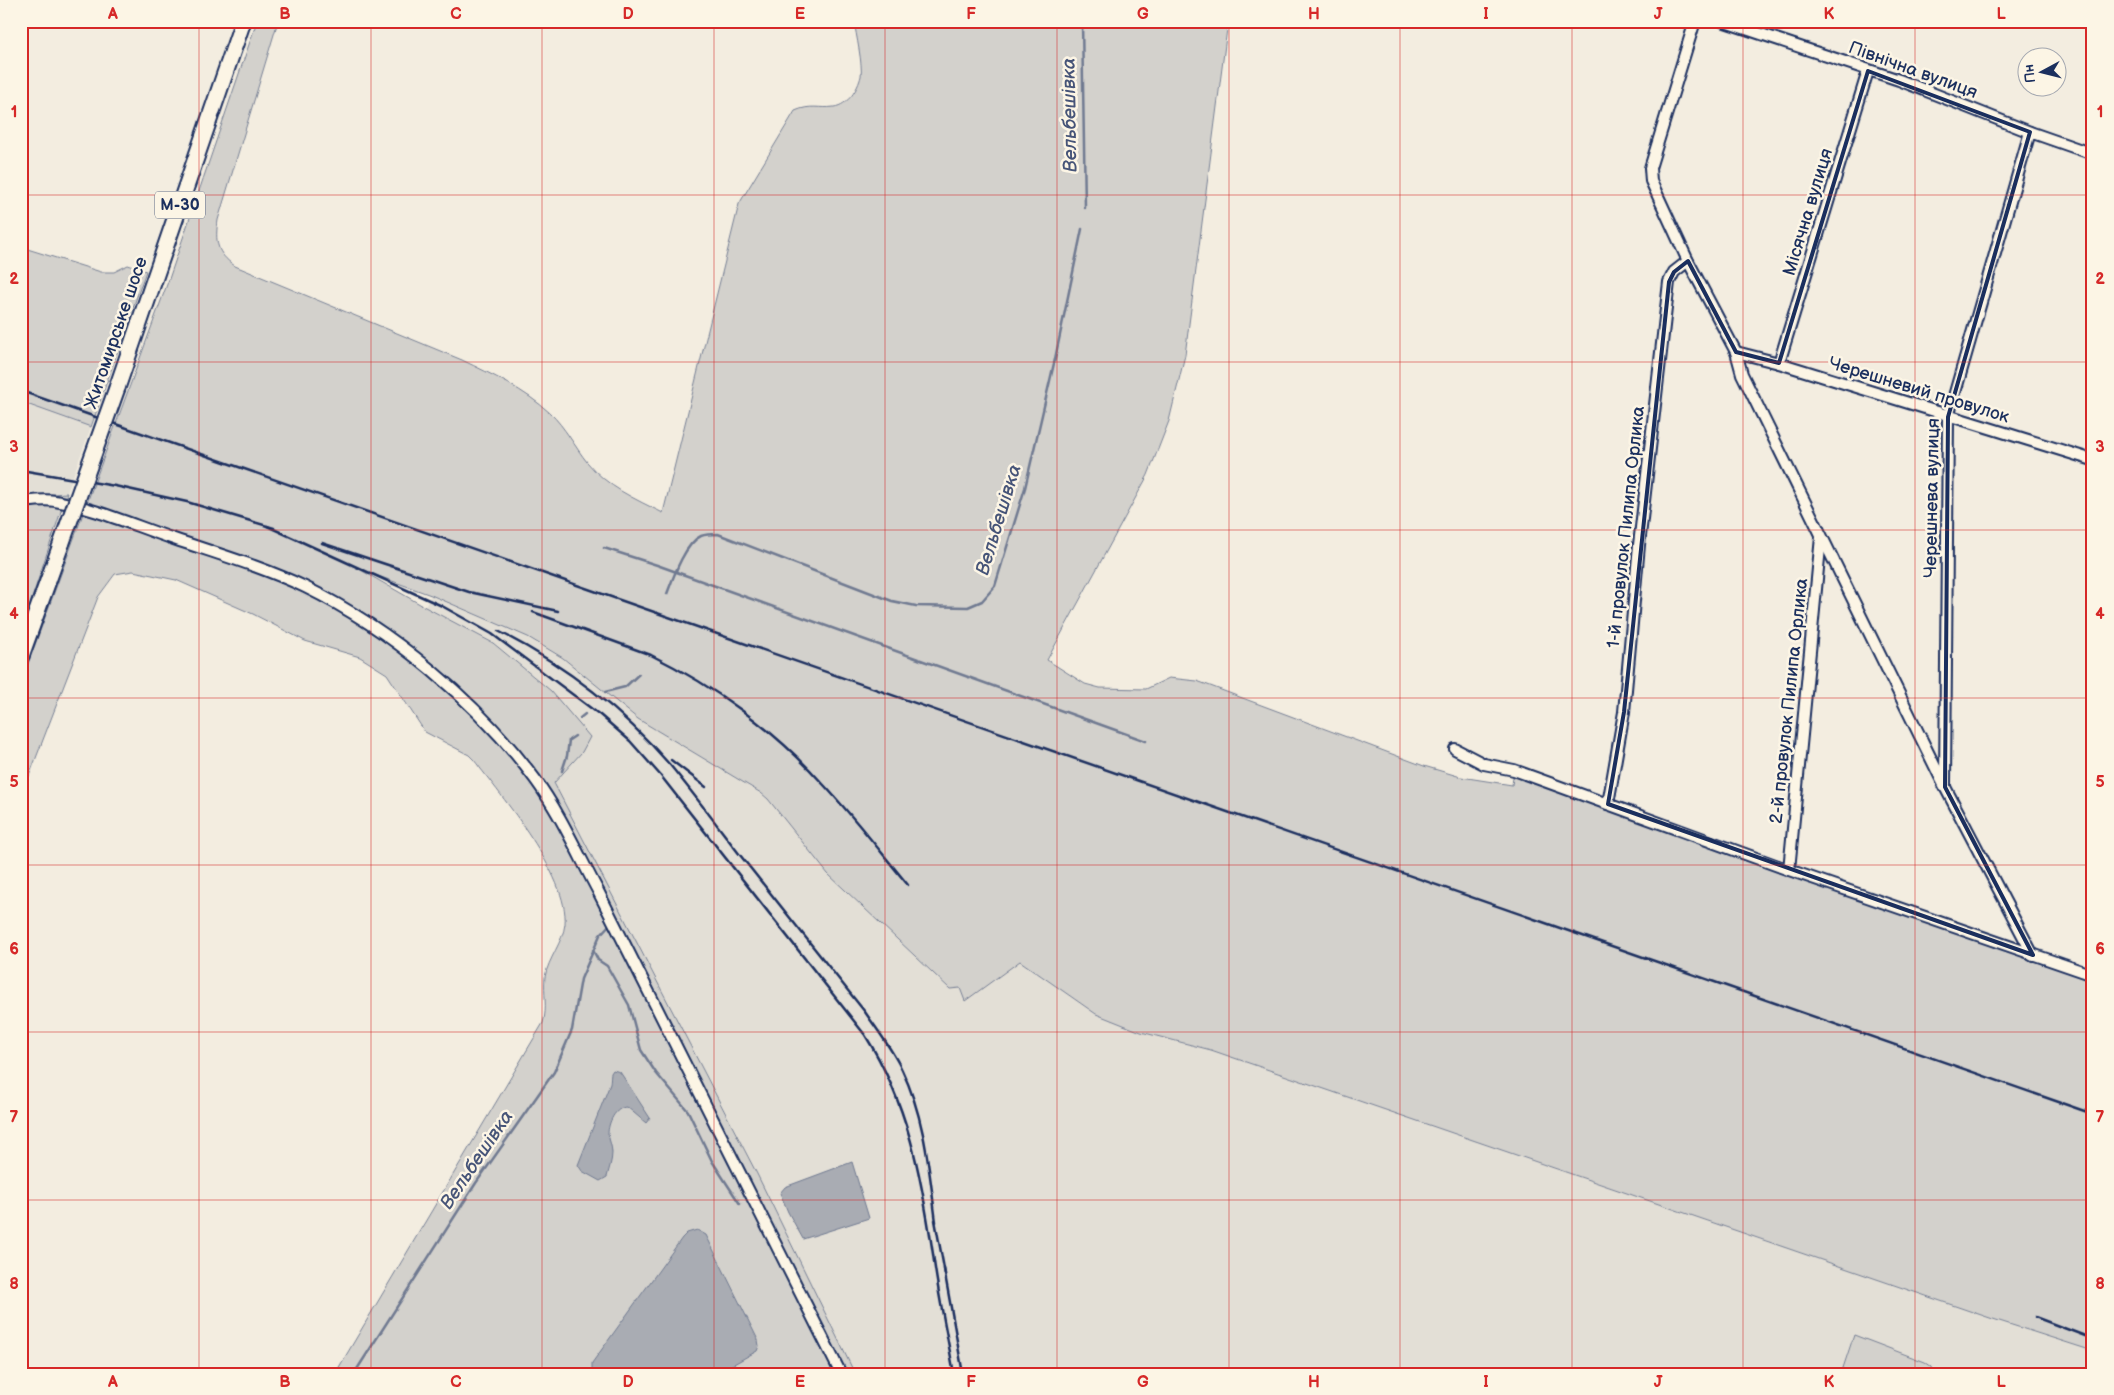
<svg xmlns="http://www.w3.org/2000/svg" width="2114" height="1395" viewBox="0 0 2114 1395" font-family="'Balsamiq Sans',sans-serif">
  <style>
    .built { fill: #e3dfd6 }
    .green { fill: #d3d1cc; stroke: #778095 }
    .water { fill: #a9acb3; stroke: #707a91 }
    .lines { fill: none; stroke-linecap: round; stroke-linejoin: round }
    .stream { stroke: #707a91; stroke-width: 2.5 }
    .minor-casing { stroke: #1b2f5e; stroke-width: 14 }
    .highway-casing { stroke: #1b2f5e; stroke-width: 19 }
    .minor { stroke: #fcf5e5; stroke-width: 10 }
    .highway { stroke: #fcf5e5; stroke-width: 15 }
    .rail { stroke: #1b2f5e; stroke-width: 2.5 }
    .highway-bridge-casing { stroke: #1b2f5e; stroke-width: 19; stroke-linecap: butt }
    .highway-bridge { stroke: #fcf5e5; stroke-width: 15 }
    .marked { fill: none; stroke: #1b2f5e; stroke-width: 4; stroke-linejoin: round }
    .grid { fill: none; stroke: #d62828; stroke-width: 1; stroke-opacity: 0.55 }
    .labels { text-anchor: middle; dominant-baseline: central; stroke-width: 5; stroke-linejoin: round; paint-order: stroke }
    .shield { fill: #fcf5e5; stroke: #5e6a86; stroke-width: 1 }
    .shield-label { font-size: 16px; font-weight: bold; fill: #1b2f5e }
    .street-label { font-size: 18px; fill: #1b2f5e; stroke: #fcf5e5 }
    .water-label { font-size: 19px; font-style: italic; fill: #465478; stroke: #fcf5e5 }
    .neatline { fill: none; stroke: #d62828; stroke-width: 2 }
    .grid-label { font-size: 16px; text-anchor: middle; font-weight: bold; fill: #d62828 }
  </style>
  <rect width="100%" height="100%" fill="#f3ede0"/>
  <filter id="ink" filterUnits="userSpaceOnUse"><feTurbulence type="fractalNoise" baseFrequency=".02" numOctaves="2"/><feDisplacementMap in="SourceGraphic" scale="10" xChannelSelector="R" yChannelSelector="G"/><feConvolveMatrix kernelMatrix="1 2 1 2 8 2 1 2 1" color-interpolation-filters="sRGB"/></filter>
  <g filter="url(#ink)">
    <!-- built -->
    <g class="built">
      <polygon points="21,402 91,427 67,493 21,495"/>
      <polygon points="431,595 528,637 563,658 638,719 761,793 768,799 828,874 950,989 1020,961 1096,1014 1141,1032 1211,1050 1990,1318 2093,1351 2093,1374 855,1374 752,1164 554,783 582,752 551,691 493,643 425,607"/>
    </g>
    <!-- green -->
    <g class="green">
      <path d="M 257,21 L 278,21 L 218,220 C 215,241 216,253 235,266 L 462,360 C 493,375 525,390 550,413 C 565,427 575,447 587,462 C 607,487 635,499 663,513 L 739,204 L 795,111 C 811,104 819,109 834,107 C 848,105 858,89 861,76 C 863,65 856,34 854,21 L 1228,21 L 1185,355 L 1169,421 L 1148,475 L 1047,660 L 1085,684 L 1100,688 L 1146,689 L 1169,678 L 1197,681 L 1424,766 L 1461,777 L 1512,785 L 1514,770 L 2093,975 L 2093,1351 L 1990,1318 L 1211,1050 L 1141,1032 L 1096,1014 L 1020,961 L 965,1001 L 960,988 L 950,989 L 828,874 L 768,799 L 761,793 L 638,719 L 563,658 L 528,637 L 431,595 L 359,569 L 425,607 L 493,643 L 551,691 L 590,737 L 582,752 L 554,783 L 757,1174 L 855,1374 L 335,1374 L 543,1023 C 548,1007 543,993 545,977 C 548,959 563,942 565,924 C 569,876 502,797 474,760 L 469,755 L 425,732 L 387,674 L 360,657 L 305,641 L 253,614 L 176,580 L 133,571 L 115,574 L 98,597 L 21,797 L 21,683 L 169,279 Z"/>
      <polygon points="21,247 101,272 114,272 128,265 146,271 91,427 21,402"/>
      <polygon points="67,493 21,631 21,496"/>
      <polygon points="1854,1335 1925,1362 1932,1367 1934,1374 1841,1374"/>
    </g>
    <!-- water -->
    <g class="water">
      <path d="M 613,1070 L 620,1072 L 624,1078 L 650,1118 L 646,1123 L 627,1107 C 615,1107 608,1123 608,1134 C 609,1140 612,1146 612,1153 C 612,1161 609,1169 607,1177 L 600,1181 L 582,1171 L 578,1165 L 610,1084 L 611,1073 Z"/>
      <polygon points="852,1162 869,1218 803,1239 788,1212 780,1193 785,1187"/>
      <polygon points="697,1230 706,1235 758,1340 759,1346 757,1351 716,1374 592,1374 592,1363 682,1238 687,1233"/>
    </g>
    <g class="lines">
      <!-- stream -->
      <g class="stream">
        <polyline points="1082,21 1085,208"/>
        <polyline points="604,548 657,565 1146,741"/>
        <path d="M 667,594 C 673,578 685,543 701,536 C 706,534 713,534 718,534 L 892,601 L 916,606 L 968,607 L 982,601 L 995,586 L 1025,488 L 1055,359 L 1082,229"/>
        <polyline points="605,692 625,687 639,674"/>
        <polyline points="580,718 585,714"/>
        <polyline points="562,771 567,756 569,740 575,736"/>
        <polyline points="593,950 598,960 607,966 629,1005 641,1050 656,1073 688,1111 712,1161 740,1204"/>
        <polyline points="354,1374 476,1183 554,1072 572,1030 581,979 600,935 610,924"/>
      </g>
      <!-- minor casing -->
      <g class="minor-casing">
        <g id="minor">
          <polyline points="1695,21 1650,168 1651,181 1688,261 1736,352 1742,374 1945,787 2033,955"/>
          <polyline points="1722,21 1899,80 2030,132 2093,154"/>
          <polyline points="1736,352 1779,363 2093,460"/>
          <polyline points="1779,363 1868,71"/>
          <path d="M 21,502 C 32,501 45,499 55,501 C 95,508 135,526 174,539 C 218,554 263,567 305,587 C 391,629 478,702 535,779 C 560,813 578,854 598,891 L 841,1374"/>
          <polyline points="1455,749 1484,764 1514,770 1789,870 2093,975"/>
          <polyline points="1945,784 1948,417 2030,132"/>
          <polyline points="1608,804 1624,712 1639,545 1669,282 1674,272 1688,261"/>
          <polyline points="1789,870 1821,537"/>
        </g>
      </g>
      <!-- highway casing -->
      <g class="highway-casing">
        <g id="highway">
          <polyline points="117,388 243,21"/>
          <polyline points="21,656 62,542"/>
        </g>
      </g>
      <!-- minor -->
      <use href="#minor" class="minor"/>
      <!-- highway -->
      <use href="#highway" class="highway"/>
      <!-- rail -->
      <g class="rail">
        <polyline points="21,391 2093,1114"/>
        <polyline points="21,470 115,486 187,502 274,528"/>
        <path d="M 267,526 L 442,606 L 492,634 L 600,715 L 630,741 L 661,776 L 865,1035 C 908,1103 921,1175 933,1254 C 938,1294 947,1334 954,1374"/>
        <polyline points="322,543 469,592 558,611"/>
        <path d="M 533,612 L 651,655 C 714,686 776,731 823,784 C 853,816 880,851 908,885"/>
        <path d="M 498,631 C 563,664 622,709 670,765 C 694,794 717,825 740,855 C 782,907 823,960 865,1012 C 878,1031 892,1049 902,1070 C 925,1118 929,1170 936,1222"/>
        <polyline points="671,760 706,787"/>
        <polyline points="935,1220 945,1274"/>
        <polyline points="944,1269 963,1374"/>
        <polyline points="2035,1317 2093,1339"/>
      </g>
      <!-- highway-bridge casing -->
      <g class="highway-bridge-casing">
        <polyline id="highway-bridge" points="62,542 117,388"/>
      </g>
      <!-- highway-bridge -->
      <use href="#highway-bridge" class="highway-bridge"/>
    </g>
  </g>
  <!-- marked area -->
  <path class="marked" d="M 1868,71 L 2030,132 L 1948,417 L 1945,787 L 2033,955 L 1608,804 L 1624,712 L 1669,282 L 1674,272 L 1688,261 L 1736,352 L 1779,363 Z"/>
  <!-- grid -->
  <path class="grid" d="M 199,21 L 199,1374M 371,21 L 371,1374M 542,21 L 542,1374M 714,21 L 714,1374M 885,21 L 885,1374M 1057,21 L 1057,1374M 1229,21 L 1229,1374M 1400,21 L 1400,1374M 1572,21 L 1572,1374M 1743,21 L 1743,1374M 1915,21 L 1915,1374M 21,195 L 2093,195M 21,362 L 2093,362M 21,530 L 2093,530M 21,698 L 2093,698M 21,865 L 2093,865M 21,1032 L 2093,1032M 21,1200 L 2093,1200"/>
  <g class="labels">
    <!-- shield labels -->
    <rect class="shield" x="155" y="191.5" width="50" height="27" rx="4"/>
    <g class="shield-label">
      <text x="180" y="205">М-30</text>
    </g>
    <!-- street labels -->
    <g class="street-label">
      <text transform="translate(1913 70) rotate(20)">Північна вулиця</text>
      <text transform="translate(1808 212) rotate(-73)">Місячна вулиця</text>
      <text transform="translate(116 333) rotate(-71)">Житомирське шосе</text>
      <text transform="translate(1919 390) rotate(17)">Черешневий провулок</text>
      <text transform="translate(1932 498) rotate(-89)">Черешнева вулиця</text>
      <text transform="translate(1626 527) rotate(-84)">1-й провулок Пилипа Орлика</text>
      <text transform="translate(1789 701) rotate(-84)">2-й провулок Пилипа Орлика</text>
    </g>
    <!-- water labels -->
    <g class="water-label">
      <text transform="translate(1070 115) rotate(-91)">Вельбешівка</text>
      <text transform="translate(999 520) rotate(-73)">Вельбешівка</text>
      <text transform="translate(477 1160) rotate(-56)">Вельбешівка</text>
    </g>
  </g>
  <!-- margin -->
  <rect width="2114" height="1395" fill="none" stroke="#fcf5e5" stroke-width="55"/>
  <!-- north arrow -->
  <g transform="translate(2042 72) rotate(263)"><circle r="24" fill="#fcf5e5" stroke="#a2a6af"/>
  <path d="M0-4L9 19L0 12L-9 19Z" fill="#1b2f5e"/>
  <text y="-8" font-size="14" font-weight="bold" text-anchor="middle" fill="#1b2f5e">Пн</text>
  </g>
  <rect x="28" y="28" width="2058" height="1340" class="neatline"/>
  <g class="grid-label">
    <text x="113" y="19">A</text>
    <text x="285" y="19">B</text>
    <text x="456" y="19">C</text>
    <text x="628" y="19">D</text>
    <text x="800" y="19">E</text>
    <text x="971" y="19">F</text>
    <text x="1143" y="19">G</text>
    <text x="1314" y="19">H</text>
    <text x="1486" y="19">I</text>
    <text x="1658" y="19">J</text>
    <text x="1829" y="19">K</text>
    <text x="2001" y="19">L</text>
    <text x="14" y="117">1</text>
    <text x="2100" y="117">1</text>
    <text x="14" y="284">2</text>
    <text x="2100" y="284">2</text>
    <text x="14" y="452">3</text>
    <text x="2100" y="452">3</text>
    <text x="14" y="619">4</text>
    <text x="2100" y="619">4</text>
    <text x="14" y="787">5</text>
    <text x="2100" y="787">5</text>
    <text x="14" y="954">6</text>
    <text x="2100" y="954">6</text>
    <text x="14" y="1122">7</text>
    <text x="2100" y="1122">7</text>
    <text x="14" y="1289">8</text>
    <text x="2100" y="1289">8</text>
    <text x="113" y="1387">A</text>
    <text x="285" y="1387">B</text>
    <text x="456" y="1387">C</text>
    <text x="628" y="1387">D</text>
    <text x="800" y="1387">E</text>
    <text x="971" y="1387">F</text>
    <text x="1143" y="1387">G</text>
    <text x="1314" y="1387">H</text>
    <text x="1486" y="1387">I</text>
    <text x="1658" y="1387">J</text>
    <text x="1829" y="1387">K</text>
    <text x="2001" y="1387">L</text>
  </g>
</svg>
